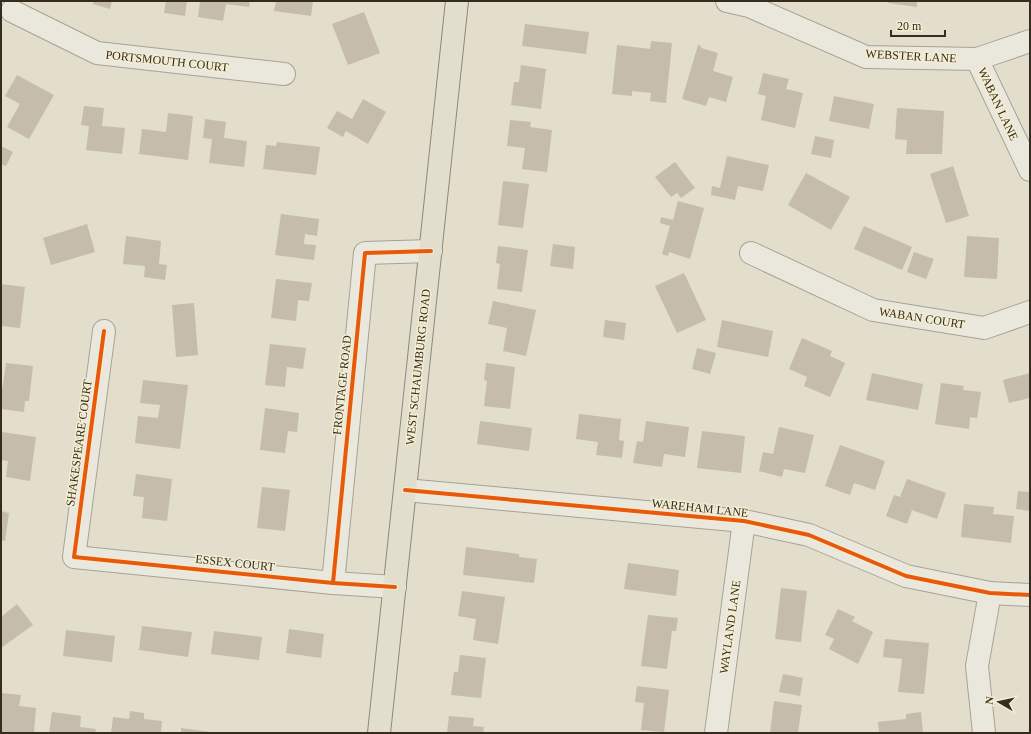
<svg xmlns="http://www.w3.org/2000/svg" width="1031" height="734" viewBox="0 0 1031 734" font-family="'Times New Roman',serif">
  <style>
    .building { fill: #c5bcac }
    .lines { fill: none; stroke-linecap: round; stroke-linejoin: round }
    .minor-casing { stroke: #a7a295; stroke-width: 24 }
    .major-casing { stroke: #8c887b; stroke-width: 24 }
    .minor { stroke: #eae8dd; stroke-width: 22 }
    .major { stroke: #e2dece; stroke-width: 22 }
    .cycleway-casing { stroke: #f3edd1; stroke-width: 6 }
    .cycleway { stroke: #e8590c; stroke-width: 4 }
    .labels { text-anchor: middle; dominant-baseline: central; stroke-width: 3; stroke-linejoin: round; paint-order: stroke }
    .street-label { font-size: 12px; fill: #352b1e; stroke: #f3edd1 }
  </style>
  <rect width="100%" height="100%" fill="#e2decb"/>
  <!-- building -->
  <g class="building">
    <polygon points="94,1 112,1 110,9 93,4"/>
    <polygon points="166,1 187,1 185,16 164,13"/>
    <polygon points="200,1 250,1 249,7 226,4 223,21 198,17"/>
    <polygon points="276,1 313,1 311,16 274,11"/>
    <polygon points="889,1 917,1 917,7 888,3"/>
    <polygon points="364,12 380,53 348,65 332,24"/>
    <polygon points="525,24 589,32 586,54 522,46"/>
    <polygon points="651,41 672,43 666,103 650,101 651,93 632,91 632,96 612,94 617,45 650,49"/>
    <polygon points="698,45 701,46 701,48 718,53 713,71 733,77 726,102 709,97 706,106 682,99"/>
    <polygon points="521,65 546,69 541,109 511,105 514,82 519,82"/>
    <polygon points="763,73 789,79 786,89 803,93 795,128 761,120 766,96 758,94"/>
    <polygon points="17,75 54,95 29,139 7,127 20,104 5,96"/>
    <polygon points="834,96 874,104 869,129 829,121"/>
    <polygon points="363,99 386,112 368,144 346,131 343,137 327,128 337,111 352,119"/>
    <polygon points="84,106 104,108 102,126 125,128 122,154 86,150 89,126 81,125"/>
    <polygon points="897,108 944,111 942,154 906,154 907,140 895,139"/>
    <polygon points="168,113 193,116 188,160 139,154 142,129 166,132"/>
    <polygon points="205,119 226,122 224,138 247,141 244,167 209,163 212,139 203,138"/>
    <polygon points="510,120 531,122 530,127 552,130 547,172 522,169 525,148 507,146"/>
    <polygon points="815,136 834,140 831,158 811,154"/>
    <polygon points="277,142 320,147 316,175 263,169 266,145 276,146"/>
    <polygon points="1,146 13,152 6,166 1,164"/>
    <polygon points="727,156 769,165 763,191 738,186 735,200 711,195 712,186 720,188"/>
    <polygon points="675,162 695,188 681,198 677,193 671,197 655,177"/>
    <polygon points="953,166 969,216 946,223 930,174"/>
    <polygon points="806,173 850,197 831,230 788,205"/>
    <polygon points="503,181 529,184 523,228 498,225"/>
    <polygon points="678,201 704,208 690,259 669,252 668,256 662,254 670,226 660,223 661,217 673,220"/>
    <polygon points="281,214 319,219 317,236 305,234 304,244 316,245 314,260 275,255"/>
    <polygon points="87,224 95,252 51,265 43,238"/>
    <polygon points="864,226 912,247 902,270 854,249"/>
    <polygon points="126,236 161,241 159,264 167,265 165,280 144,277 145,266 123,264"/>
    <polygon points="967,236 999,238 997,279 964,277"/>
    <polygon points="553,244 575,247 573,269 550,266"/>
    <polygon points="498,246 528,250 522,292 497,289 500,264 496,263"/>
    <polygon points="914,252 934,259 926,279 907,272"/>
    <polygon points="684,273 706,320 677,333 655,286"/>
    <polygon points="276,279 312,283 309,301 298,300 296,321 271,318"/>
    <polygon points="1,284 25,287 20,328 1,326"/>
    <polygon points="493,301 536,310 526,356 503,351 507,328 488,324"/>
    <polygon points="194,303 198,355 176,357 172,305"/>
    <polygon points="605,320 626,323 624,340 603,337"/>
    <polygon points="722,320 773,331 768,357 717,347"/>
    <polygon points="802,338 832,351 830,356 845,363 830,397 804,386 807,377 789,369"/>
    <polygon points="270,344 306,348 303,369 287,367 285,387 265,385"/>
    <polygon points="697,348 716,353 710,374 692,369"/>
    <polygon points="6,363 33,366 29,401 25,401 24,412 1,409 1,398"/>
    <polygon points="486,363 515,367 510,409 484,406 487,381 484,380"/>
    <polygon points="872,373 923,384 918,410 866,400"/>
    <polygon points="1030,373 1030,398 1009,403 1003,380"/>
    <polygon points="143,380 188,385 180,449 135,443 138,416 158,418 160,405 140,403"/>
    <polygon points="941,383 964,386 963,390 981,392 977,418 970,417 969,429 935,424"/>
    <polygon points="265,408 299,413 297,432 288,431 285,453 260,450"/>
    <polygon points="579,414 621,419 619,440 624,441 622,458 596,455 598,442 576,439"/>
    <polygon points="480,421 532,428 529,451 477,444"/>
    <polygon points="646,421 689,427 685,457 664,454 662,467 633,463 637,441 643,442"/>
    <polygon points="779,427 814,435 805,473 784,469 782,477 759,471 763,452 773,454"/>
    <polygon points="702,431 745,436 741,473 697,468"/>
    <polygon points="2,432 36,437 30,481 6,477 8,461 1,460"/>
    <polygon points="840,445 885,461 875,490 854,483 850,495 825,486"/>
    <polygon points="136,474 172,479 167,521 142,518 144,497 133,496"/>
    <polygon points="907,479 946,493 937,519 912,510 907,524 886,516 894,495 900,497"/>
    <polygon points="262,487 290,490 285,531 257,528"/>
    <polygon points="1018,491 1030,492 1030,511 1016,509"/>
    <polygon points="964,504 994,507 993,514 1014,516 1011,543 961,537"/>
    <polygon points="1,511 9,513 5,541 1,540"/>
    <polygon points="466,547 519,554 519,557 537,559 534,583 463,575"/>
    <polygon points="628,563 679,570 676,596 624,589"/>
    <polygon points="781,588 807,591 801,642 775,639"/>
    <polygon points="462,591 505,597 498,644 473,640 476,619 458,616"/>
    <polygon points="17,604 33,625 1,648 1,617"/>
    <polygon points="838,609 855,617 852,621 873,632 858,664 829,649 834,639 825,635"/>
    <polygon points="648,615 678,618 676,631 672,631 667,669 641,666"/>
    <polygon points="142,626 192,632 188,657 139,650"/>
    <polygon points="289,629 324,634 321,658 286,653"/>
    <polygon points="66,630 115,636 112,662 63,656"/>
    <polygon points="214,631 262,637 259,660 211,654"/>
    <polygon points="885,639 929,643 924,694 898,692 902,659 883,657"/>
    <polygon points="460,655 486,658 481,698 451,695 454,672 458,672"/>
    <polygon points="783,674 803,678 800,696 779,692"/>
    <polygon points="637,686 669,690 664,732 641,730 644,703 635,702"/>
    <polygon points="1,693 21,695 19,706 36,708 34,733 9,732 9,733 1,733"/>
    <polygon points="774,701 802,705 798,733 770,733"/>
    <polygon points="130,711 144,713 144,719 162,721 161,733 111,733 113,717 129,719"/>
    <polygon points="52,712 81,716 80,727 96,729 95,733 49,733"/>
    <polygon points="921,712 923,733 879,733 878,722 906,719 906,714"/>
    <polygon points="449,716 474,718 473,726 484,727 483,733 447,733"/>
    <polygon points="181,728 211,732 211,733 181,733"/>
  </g>
  <g class="lines">
    <!-- minor casing -->
    <g class="minor-casing">
      <g id="minor">
        <polyline points="727,1 749,6 866,57 977,59 1030,41"/>
        <polyline points="12,11 97,53 284,74"/>
        <polyline points="977,59 1030,170"/>
        <polyline points="751,253 873,310 984,328 1030,312"/>
        <polyline points="104,331 74,557 333,583 395,587"/>
        <polyline points="405,490 744,521 809,535 906,576 990,593 1030,595"/>
        <polyline points="333,583 365,253 431,251"/>
        <polyline points="716,733 744,521"/>
        <polyline points="984,733 977,666 990,593"/>
      </g>
    </g>
    <!-- major casing -->
    <g class="major-casing">
      <polyline id="major" points="379,733 457,1"/>
    </g>
    <!-- minor -->
    <use href="#minor" class="minor"/>
    <!-- major -->
    <use href="#major" class="major"/>
    <!-- cycleway casing -->
    <g class="cycleway-casing">
      <g id="cycleway">
        <polyline points="104,331 74,557 333,583 395,587"/>
        <polyline points="405,490 744,521 809,535 906,576 990,593 1030,595"/>
        <polyline points="333,583 365,253 431,251"/>
      </g>
    </g>
    <!-- cycleway -->
    <use href="#cycleway" class="cycleway"/>
  </g>
  <g class="labels">
    <!-- street labels -->
    <g class="street-label">
      <text transform="translate(911 56) rotate(3)">WEBSTER LANE</text>
      <text transform="translate(167 61) rotate(6)">PORTSMOUTH COURT</text>
      <text transform="translate(998 104) rotate(65)">WABAN LANE</text>
      <text transform="translate(922 318) rotate(9)">WABAN COURT</text>
      <text transform="translate(418 367) rotate(-84)">WEST SCHAUMBURG ROAD</text>
      <text transform="translate(342 385) rotate(-84)">FRONTAGE ROAD</text>
      <text transform="translate(79 443) rotate(-82)">SHAKESPEARE COURT</text>
      <text transform="translate(700 508) rotate(6)">WAREHAM LANE</text>
      <text transform="translate(235 563) rotate(6)">ESSEX COURT</text>
      <text transform="translate(730 627) rotate(-82)">WAYLAND LANE</text>
    </g>
  </g>
  <!-- border -->
  <rect width="1031" height="734" fill="none" stroke="#352b1e" stroke-width="4"/>
  <!-- north arrow -->
  <g transform="translate(999 702) rotate(279)" stroke="#f3edd1" stroke-width="3" paint-order="stroke">
  <path d="M0-3L7 15L0 10L-7 15Z" fill="#352b1e"/>
  <text y="-6" font-size="11" font-weight="bold" text-anchor="middle" fill="#352b1e">N</text>
  </g>
  <!-- scale -->
  <path d="M891 30v6h54v-6" fill="none" stroke="#352b1e" stroke-width="2"/>
  <text x="897" y="30" font-size="12" fill="#352b1e" stroke="#f3edd1" stroke-width="3" paint-order="stroke">20 m</text>
</svg>
